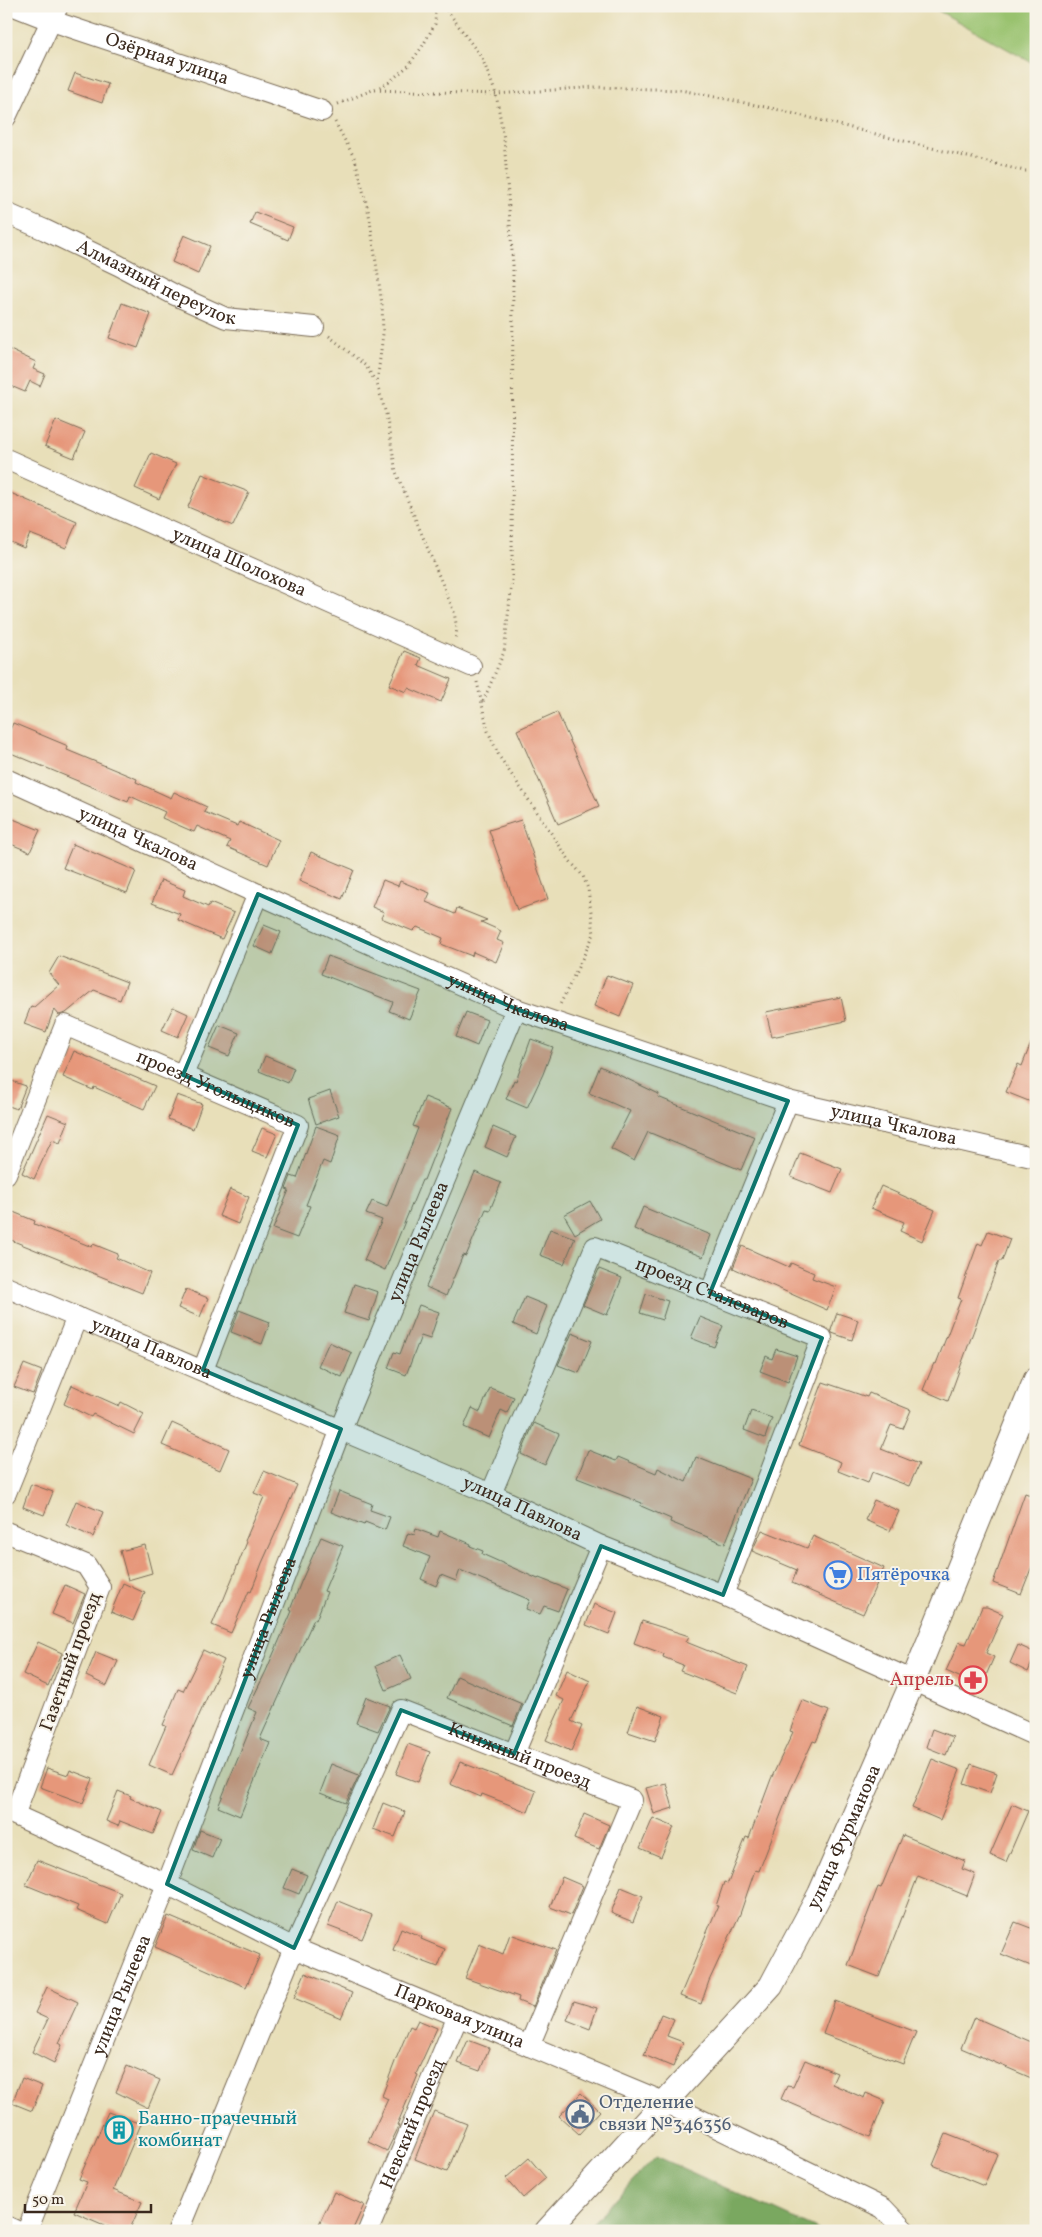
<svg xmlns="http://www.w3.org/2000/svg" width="1042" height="2237" viewBox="0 0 1042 2237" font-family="Vollkorn,serif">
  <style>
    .green { fill: #99c26e; stroke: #6a7646 }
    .forest { fill: #7aa861; stroke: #5a6940 }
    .building { fill: #e6977a }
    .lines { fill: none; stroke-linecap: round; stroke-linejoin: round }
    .minor-casing { stroke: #786954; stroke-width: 22 }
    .tertiary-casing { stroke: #786954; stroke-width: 26 }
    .path { stroke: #786954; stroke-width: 3; stroke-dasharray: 1 4; stroke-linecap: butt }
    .minor { stroke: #fff; stroke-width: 20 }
    .tertiary { stroke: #fff; stroke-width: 24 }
    .marked { fill: #0f766e; fill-opacity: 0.2; stroke: #0f766e; stroke-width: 4; stroke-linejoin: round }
    .labels { text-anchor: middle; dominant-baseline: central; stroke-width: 4; stroke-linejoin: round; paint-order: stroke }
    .street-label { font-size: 19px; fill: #3b2a1e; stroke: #f7f3e8 }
    .shop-label { font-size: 19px; fill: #366cbe; stroke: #f7f3e8; text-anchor: start }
    .health-label { font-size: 19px; fill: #be3a42; stroke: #f7f3e8; text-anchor: end }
    .service-label { font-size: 19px; fill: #4e5e75; stroke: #f7f3e8; text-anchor: start }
    .culture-label { font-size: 19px; fill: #0d838f; stroke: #f7f3e8; text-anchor: start }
  </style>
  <rect width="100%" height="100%" fill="#f7f3e8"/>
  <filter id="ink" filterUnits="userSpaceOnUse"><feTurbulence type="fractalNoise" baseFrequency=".02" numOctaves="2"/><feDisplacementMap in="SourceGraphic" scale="10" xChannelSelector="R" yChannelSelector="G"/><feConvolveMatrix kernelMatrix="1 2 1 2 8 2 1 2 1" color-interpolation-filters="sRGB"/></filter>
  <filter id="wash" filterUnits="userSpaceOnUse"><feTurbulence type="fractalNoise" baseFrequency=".0096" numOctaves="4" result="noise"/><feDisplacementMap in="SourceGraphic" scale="20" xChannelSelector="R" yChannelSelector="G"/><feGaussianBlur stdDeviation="1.12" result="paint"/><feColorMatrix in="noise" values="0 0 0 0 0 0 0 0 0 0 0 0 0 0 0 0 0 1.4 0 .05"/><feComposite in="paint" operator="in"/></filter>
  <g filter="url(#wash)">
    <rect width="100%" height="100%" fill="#e8dfb9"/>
    <!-- green -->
    <polygon class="green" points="930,6 1036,6 1036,65"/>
    <!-- forest -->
    <polygon class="forest" points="656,2156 820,2231 585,2231"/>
    <g id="blocks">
      <!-- building -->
      <g class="building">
        <polygon points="75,73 108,84 102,103 68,91"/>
        <polygon points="255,212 293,227 288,240 250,224"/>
        <polygon points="184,235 210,246 198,274 172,262"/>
        <polygon points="122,303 151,314 138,348 109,338"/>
        <polygon points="6,348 36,362 33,369 45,374 40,386 30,381 25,392 6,384"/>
        <polygon points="56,420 85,432 74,458 45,446"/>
        <polygon points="151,453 176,464 159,499 135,488"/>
        <polygon points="202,474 249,492 233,526 188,507"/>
        <polygon points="6,491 77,522 66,548 30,534 24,548 6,540"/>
        <polygon points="404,651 421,658 418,665 451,679 441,702 408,688 406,692 389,685"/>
        <polygon points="557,712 599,806 558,824 517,730"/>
        <polygon points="13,723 68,746 67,750 137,779 136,782 171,798 174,792 207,807 204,812 237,826 239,822 279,840 268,865 227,847 230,841 197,826 194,832 162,818 165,812 130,796 128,802 6,751 6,739"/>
        <polygon points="6,816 40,830 30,852 6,842"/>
        <polygon points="521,820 548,899 517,910 489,830"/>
        <polygon points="73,844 136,871 127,893 63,868"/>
        <polygon points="311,852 354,870 342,899 299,881"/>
        <polygon points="161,880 185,890 183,896 208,907 210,903 234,913 222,939 178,920 180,914 152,903"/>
        <polygon points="383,880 398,886 400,881 430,893 426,902 455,914 457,908 487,920 481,922 501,931 497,940 504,943 496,962 473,952 472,956 441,944 443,938 417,927 413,931 381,918 384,912 372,907"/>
        <polygon points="264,925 281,932 272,954 254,946"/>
        <polygon points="59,956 127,982 120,1000 94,990 66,1013 59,1015 54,1009 46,1032 24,1024 31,1006 34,1007 59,985 49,973"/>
        <polygon points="328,956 421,991 409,1019 389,1011 393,1002 321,974"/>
        <polygon points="607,975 633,985 620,1017 594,1006"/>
        <polygon points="841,997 846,1021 772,1037 766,1012"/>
        <polygon points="173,1007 188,1014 178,1037 162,1030"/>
        <polygon points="466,1012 487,1020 477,1046 456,1037"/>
        <polygon points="219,1025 239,1033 229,1056 209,1048"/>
        <polygon points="1035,1033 1036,1033 1036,1104 1006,1092 1018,1064 1022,1066"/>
        <polygon points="531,1039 553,1047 543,1074 527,1108 506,1099 514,1080 516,1081"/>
        <polygon points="74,1051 155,1086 144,1109 94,1087 93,1090 63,1077"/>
        <polygon points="265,1056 294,1068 288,1083 259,1071"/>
        <polygon points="600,1066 659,1094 658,1097 755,1137 741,1170 648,1132 634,1161 611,1149 630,1111 589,1093"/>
        <polygon points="6,1079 26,1086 17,1109 6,1105"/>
        <polygon points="330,1091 339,1116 316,1124 308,1099"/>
        <polygon points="177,1095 202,1104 193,1129 168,1119"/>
        <polygon points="425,1097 452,1108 424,1180 422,1180 385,1270 364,1260 382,1220 366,1214 372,1201 387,1207 418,1128 413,1126"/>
        <polygon points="48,1114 68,1122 60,1143 52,1140 34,1179 22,1173"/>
        <polygon points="316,1126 340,1135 330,1164 323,1161 306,1205 310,1206 297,1238 273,1229 289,1190 286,1189 291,1176 297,1178"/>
        <polygon points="493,1127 516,1137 507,1157 485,1147"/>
        <polygon points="262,1128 277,1134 267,1157 252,1151"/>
        <polygon points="800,1153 842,1169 832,1193 791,1177"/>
        <polygon points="475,1172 501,1183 490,1210 486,1209 466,1256 463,1255 446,1296 426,1287"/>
        <polygon points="881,1186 935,1210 922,1241 900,1231 904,1222 871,1208"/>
        <polygon points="230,1189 249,1197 238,1224 219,1216"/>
        <polygon points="590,1201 600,1219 575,1234 564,1215"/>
        <polygon points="643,1207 711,1235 703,1257 634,1229"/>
        <polygon points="6,1209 35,1221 34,1224 92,1247 93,1244 118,1254 116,1258 150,1273 142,1293 6,1238"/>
        <polygon points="550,1229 575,1238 564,1264 540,1255"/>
        <polygon points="988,1231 1010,1239 1002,1261 999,1261 948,1401 923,1390 934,1363 936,1364 961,1299 958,1298 978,1243 982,1245"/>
        <polygon points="742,1246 789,1267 791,1263 814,1273 812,1278 836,1287 827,1310 733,1268"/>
        <polygon points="599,1269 622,1278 607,1315 583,1305"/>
        <polygon points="354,1284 378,1292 369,1321 344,1313"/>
        <polygon points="186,1289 208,1298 200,1317 178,1308"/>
        <polygon points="646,1294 668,1301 662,1320 640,1313"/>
        <polygon points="525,1297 547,1306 536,1334 513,1324"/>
        <polygon points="419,1305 439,1312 430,1339 421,1336 406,1375 388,1368 394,1352 400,1354"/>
        <polygon points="239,1310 270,1322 262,1344 231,1332"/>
        <polygon points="837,1313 858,1320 852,1340 832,1333 831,1330"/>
        <polygon points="700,1317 723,1326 714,1347 691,1338"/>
        <polygon points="572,1333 592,1341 579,1373 558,1365"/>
        <polygon points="329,1342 352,1353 342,1377 318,1366"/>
        <polygon points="776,1349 797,1356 788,1382 760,1371 766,1356 772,1359"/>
        <polygon points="24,1364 42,1371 33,1394 14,1387"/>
        <polygon points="823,1382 867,1397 869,1393 911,1410 903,1429 891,1425 881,1449 919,1464 909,1486 872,1472 868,1483 838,1471 841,1462 799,1445"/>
        <polygon points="72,1385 119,1406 121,1402 144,1414 134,1434 93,1414 91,1417 64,1404"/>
        <polygon points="490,1388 514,1397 507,1413 501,1410 489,1438 464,1427 472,1408 480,1412"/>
        <polygon points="751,1411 772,1418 765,1438 744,1430"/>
        <polygon points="172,1423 229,1449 220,1470 162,1445"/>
        <polygon points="534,1423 559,1434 545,1465 521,1454"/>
        <polygon points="588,1450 616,1461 618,1457 656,1473 658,1468 686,1482 696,1457 751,1479 725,1544 670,1522 671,1519 641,1506 642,1503 577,1478"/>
        <polygon points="264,1471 297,1485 262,1563 251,1592 249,1591 231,1633 212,1625 222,1601 223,1601 247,1542 245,1541 264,1497 254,1493"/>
        <polygon points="31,1484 53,1492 44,1515 23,1507"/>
        <polygon points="339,1491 372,1504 370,1510 390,1517 385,1530 365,1522 364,1525 331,1512"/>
        <polygon points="1025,1493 1036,1497 1036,1556 1021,1594 993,1583"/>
        <polygon points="874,1500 899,1511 890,1531 865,1520"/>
        <polygon points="76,1501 103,1512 93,1537 66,1525"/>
        <polygon points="416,1529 438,1537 440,1531 471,1544 470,1546 483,1551 482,1554 538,1579 539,1578 567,1589 558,1611 544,1606 540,1614 526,1609 530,1600 460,1570 456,1581 441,1575 436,1586 421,1579 430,1557 403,1546 408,1533 414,1535"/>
        <polygon points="762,1530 807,1548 813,1536 884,1568 863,1614 792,1583 797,1570 752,1551"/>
        <polygon points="321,1537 343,1546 324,1591 327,1592 316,1620 314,1619 260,1739 270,1743 240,1816 218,1807 257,1712 248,1708 266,1671 292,1611 290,1610 301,1582"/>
        <polygon points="145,1545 152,1573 128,1580 120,1551"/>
        <polygon points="123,1583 145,1593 133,1621 111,1612"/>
        <polygon points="65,1585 85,1594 73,1623 52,1614"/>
        <polygon points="594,1604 617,1613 609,1634 586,1625"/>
        <polygon points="982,1607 987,1607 1003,1614 986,1653 994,1657 981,1687 946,1671 959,1642 966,1644"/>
        <polygon points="642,1621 689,1636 686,1642 748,1667 737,1693 680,1671 683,1665 663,1657 664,1654 634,1643"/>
        <polygon points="38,1642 62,1653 48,1686 23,1674"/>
        <polygon points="1018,1645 1036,1653 1028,1672 1010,1663"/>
        <polygon points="203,1650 224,1660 172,1775 149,1765 166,1726 163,1725 178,1689 183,1691"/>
        <polygon points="96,1652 118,1661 107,1686 86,1676"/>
        <polygon points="400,1655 411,1679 386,1690 376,1666"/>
        <polygon points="567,1670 590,1681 571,1721 582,1726 571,1751 546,1740 564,1700 556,1696"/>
        <polygon points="457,1676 522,1704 513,1726 447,1698"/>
        <polygon points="366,1697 390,1706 378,1731 356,1723"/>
        <polygon points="802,1700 829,1711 816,1742 813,1741 790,1791 759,1871 755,1870 740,1914 709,1981 701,2004 680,1996 718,1906 716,1906 724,1882 728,1883 746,1837 749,1838 771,1779 793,1732 790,1731"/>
        <polygon points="637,1706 664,1716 655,1741 628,1732"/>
        <polygon points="932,1729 953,1737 946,1755 926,1747"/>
        <polygon points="408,1744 430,1752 418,1782 396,1774"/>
        <polygon points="932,1759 960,1770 940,1820 912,1808"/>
        <polygon points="460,1762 536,1791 528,1812 482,1794 481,1797 450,1784"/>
        <polygon points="331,1764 359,1775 346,1803 320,1793"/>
        <polygon points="971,1764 997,1773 990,1793 964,1784"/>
        <polygon points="47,1768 68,1775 70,1770 93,1779 83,1803 40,1787"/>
        <polygon points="666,1783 673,1808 654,1814 646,1788"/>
        <polygon points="118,1791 131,1796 130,1798 162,1812 153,1834 120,1821 118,1826 106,1821"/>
        <polygon points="383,1803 405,1812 395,1837 373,1829"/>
        <polygon points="1012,1804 1028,1811 1006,1862 990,1855"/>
        <polygon points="584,1814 609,1825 599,1849 574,1839"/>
        <polygon points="653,1818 674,1827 661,1857 640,1848"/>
        <polygon points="200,1830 220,1838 212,1858 193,1850"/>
        <polygon points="903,1835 965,1861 962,1869 975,1874 967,1896 918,1876 879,1977 848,1965 878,1887 881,1888"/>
        <polygon points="37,1860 121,1893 108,1924 76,1910 78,1906 26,1885"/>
        <polygon points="292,1869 307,1875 299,1894 284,1888"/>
        <polygon points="562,1877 583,1886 571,1915 550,1907"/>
        <polygon points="621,1887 643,1896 633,1922 611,1913"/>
        <polygon points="338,1901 372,1915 362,1939 328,1926"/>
        <polygon points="168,1916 260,1955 246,1987 155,1947"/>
        <polygon points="1015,1922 1036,1930 1036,1968 1001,1954"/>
        <polygon points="401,1928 422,1937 421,1939 445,1949 438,1967 393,1950"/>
        <polygon points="510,1934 556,1950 533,2007 518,2001 519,1997 465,1978 479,1944 503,1954"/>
        <polygon points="305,1973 352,1993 341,2018 294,1998"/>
        <polygon points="47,1987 78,2002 59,2043 62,2045 54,2063 32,2052 48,2019 35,2013"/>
        <polygon points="574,2001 597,2008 590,2029 567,2020"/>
        <polygon points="835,2001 916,2032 903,2064 823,2034"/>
        <polygon points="661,2014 674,2019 667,2036 683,2042 673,2067 644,2055"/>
        <polygon points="974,2017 1036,2044 1036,2080 961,2048"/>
        <polygon points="418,2020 437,2028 416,2074 418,2075 397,2125 399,2126 387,2151 368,2142 388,2099 382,2096 396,2059 410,2026 414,2028"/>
        <polygon points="468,2040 489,2048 480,2071 458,2063"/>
        <polygon points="805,2060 837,2073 832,2084 864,2098 866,2093 885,2101 870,2137 781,2099 787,2086 793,2087"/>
        <polygon points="127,2066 160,2080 148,2108 116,2092"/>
        <polygon points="22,2078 42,2086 32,2111 12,2103"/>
        <polygon points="581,2093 600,2111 579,2134 559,2116"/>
        <polygon points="434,2111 467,2124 447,2172 415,2159"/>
        <polygon points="108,2112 141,2124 113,2190 142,2202 129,2231 118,2231 74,2212 87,2182 79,2179"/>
        <polygon points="946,2134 997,2154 984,2186 933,2165"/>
        <polygon points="529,2158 546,2178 523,2198 506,2178"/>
        <polygon points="334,2192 364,2205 352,2231 333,2231 319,2224"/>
      </g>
    </g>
  </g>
  <g filter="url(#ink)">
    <use href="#blocks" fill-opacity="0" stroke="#786954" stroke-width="1"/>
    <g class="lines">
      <!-- minor casing -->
      <g class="minor-casing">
        <g id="minor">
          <path id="s1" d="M 14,6 L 52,21 L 322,111"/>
          <polyline points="6,117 58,6"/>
          <path id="s2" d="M 6,213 L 45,230 L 118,265 L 175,295 L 226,318 L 314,327"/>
          <path id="s3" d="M 6,459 L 471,666"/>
          <path id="s4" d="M 6,779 L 258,894 L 516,1009 L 788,1101 L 1036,1158"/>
          <polyline points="183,1075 258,894"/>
          <path id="s5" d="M 6,1174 L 65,1025 L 298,1125 L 203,1370"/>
          <path id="s6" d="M 6,1287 L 491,1494 L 601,1546 L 723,1595 L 1036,1736"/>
          <polyline points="710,1293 788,1101"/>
          <polyline points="6,1493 77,1317"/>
          <path id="s7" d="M 491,1494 L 595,1247 L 822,1338 L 723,1595"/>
          <polyline points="6,1532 86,1565 100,1587 15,1813"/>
          <polyline points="514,1754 601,1546"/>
          <path id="s8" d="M 6,1811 L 167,1884 L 294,1948 L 666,2103 L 883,2208 L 905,2231"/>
          <polyline points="6,2226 17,2231"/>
          <path id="s9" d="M 27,2231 L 167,1884 L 341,1429 L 516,1009"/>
          <path id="s10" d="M 178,2231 L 294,1948 L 401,1710 L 632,1800 L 529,2046"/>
          <path id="s11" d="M 368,2231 L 458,2016"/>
        </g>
      </g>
      <!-- tertiary casing -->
      <g class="tertiary-casing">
        <g id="tertiary">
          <path id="s12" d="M 547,2231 L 771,1986 L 820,1894 L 913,1681 L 1036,1379"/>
        </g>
      </g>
      <!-- path -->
      <g class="path">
        <polyline points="444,6 482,58 496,94 504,139 513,265 512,580 504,652 482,704"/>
        <polyline points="375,90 496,94 596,87 681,90 775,109 1024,171 1036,171"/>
        <polyline points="338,104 387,84 408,66 422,47 435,24 436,6"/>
        <polyline points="335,122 355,159 369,214 382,304 383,334 377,383"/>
        <polyline points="329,336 366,366 377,384 386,414 396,472 454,612 457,629 455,640"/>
        <polyline points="477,682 488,731 499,756 570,861 583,876 588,889 594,934 559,1007"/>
      </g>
      <!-- minor -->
      <use href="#minor" class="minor"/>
      <!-- tertiary -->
      <use href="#tertiary" class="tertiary"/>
    </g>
  </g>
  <!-- marked area -->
  <path class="marked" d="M 258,894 L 516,1009 L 788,1101 L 710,1293 L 822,1338 L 723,1595 L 601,1546 L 514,1754 L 401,1710 L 294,1948 L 167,1884 L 341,1429 L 203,1370 L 298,1125 L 183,1075 Z"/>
  <!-- icons -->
  <defs>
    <g id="supermarket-ring" transform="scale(1.4375)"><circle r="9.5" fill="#f7f3e8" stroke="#3f7fe0" stroke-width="1.5"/><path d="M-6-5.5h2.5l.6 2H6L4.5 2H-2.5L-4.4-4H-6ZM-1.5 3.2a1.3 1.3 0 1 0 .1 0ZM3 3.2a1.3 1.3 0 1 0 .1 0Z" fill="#3f7fe0"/></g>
    <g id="pharmacy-ring" transform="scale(1.4375)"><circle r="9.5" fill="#f7f3e8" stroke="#e0444e" stroke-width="1.5"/><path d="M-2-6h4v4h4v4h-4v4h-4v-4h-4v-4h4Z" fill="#e0444e"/></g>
    <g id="civic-ring" transform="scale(1.4375)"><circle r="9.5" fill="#f7f3e8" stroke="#5c6f8a" stroke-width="1.5"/><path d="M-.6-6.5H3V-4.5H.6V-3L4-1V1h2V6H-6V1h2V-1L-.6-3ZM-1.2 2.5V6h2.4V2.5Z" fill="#5c6f8a"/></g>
    <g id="building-ring" transform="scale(1.4375)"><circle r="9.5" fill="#f7f3e8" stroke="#0f9aa8" stroke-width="1.5"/><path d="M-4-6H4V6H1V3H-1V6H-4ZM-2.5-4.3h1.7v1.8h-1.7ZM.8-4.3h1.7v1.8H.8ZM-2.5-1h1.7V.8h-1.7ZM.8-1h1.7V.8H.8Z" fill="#0f9aa8"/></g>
  </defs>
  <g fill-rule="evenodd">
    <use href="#supermarket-ring" x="838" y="1575"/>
    <use href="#pharmacy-ring" x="973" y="1680"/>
    <use href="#civic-ring" x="580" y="2114"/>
    <use href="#building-ring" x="119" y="2130"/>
  </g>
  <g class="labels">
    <!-- street labels -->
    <g class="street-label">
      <text stroke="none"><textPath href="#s1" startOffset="162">Озёрная улица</textPath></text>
      <text stroke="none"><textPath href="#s2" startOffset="166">Алмазный переулок</textPath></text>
      <text stroke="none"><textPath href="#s3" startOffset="255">улица Шолохова</textPath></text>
      <text stroke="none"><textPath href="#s4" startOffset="145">улица Чкалова</textPath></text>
      <text stroke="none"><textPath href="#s4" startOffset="550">улица Чкалова</textPath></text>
      <text stroke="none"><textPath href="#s5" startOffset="324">проезд Угольщиков</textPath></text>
      <text stroke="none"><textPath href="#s4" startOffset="955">улица Чкалова</textPath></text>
      <text stroke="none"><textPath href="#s9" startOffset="1064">улица Рылеева</textPath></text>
      <text stroke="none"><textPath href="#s7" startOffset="394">проезд Сталеваров</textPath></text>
      <text stroke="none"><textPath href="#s6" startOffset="158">улица Павлова</textPath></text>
      <text stroke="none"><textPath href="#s6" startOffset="562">улица Павлова</textPath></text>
      <text stroke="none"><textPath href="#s9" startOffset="659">улица Рылеева</textPath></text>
      <text transform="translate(71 1662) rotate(-70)">Газетный проезд</text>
      <text stroke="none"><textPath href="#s10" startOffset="694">Книжный проезд</textPath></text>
      <text stroke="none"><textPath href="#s12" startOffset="498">улица Фурманова</textPath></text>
      <text stroke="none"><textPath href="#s9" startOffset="254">улица Рылеева</textPath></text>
      <text stroke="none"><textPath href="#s8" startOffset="498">Парковая улица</textPath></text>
      <text stroke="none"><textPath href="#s11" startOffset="116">Невский проезд</textPath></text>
    </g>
    <!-- shop labels -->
    <g class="shop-label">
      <text x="857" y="1575">Пятёрочка</text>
    </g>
    <!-- health labels -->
    <g class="health-label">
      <text x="954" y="1680">Апрель</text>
    </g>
    <!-- service labels -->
    <g class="service-label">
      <text x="599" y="2103">Отделение<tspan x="599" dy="22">связи №346356</tspan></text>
    </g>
    <!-- culture labels -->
    <g class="culture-label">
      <text x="138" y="2119">Банно-прачечный<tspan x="138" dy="22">комбинат</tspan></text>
    </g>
  </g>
  <!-- margin -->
  <rect width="1042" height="2237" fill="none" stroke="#f7f3e8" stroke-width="25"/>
  <!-- scale -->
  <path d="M25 2204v8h126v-8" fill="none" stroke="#3b2a1e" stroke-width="2.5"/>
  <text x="32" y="2204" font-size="15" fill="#3b2a1e" stroke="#f7f3e8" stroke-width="4" paint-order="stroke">50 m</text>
</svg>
